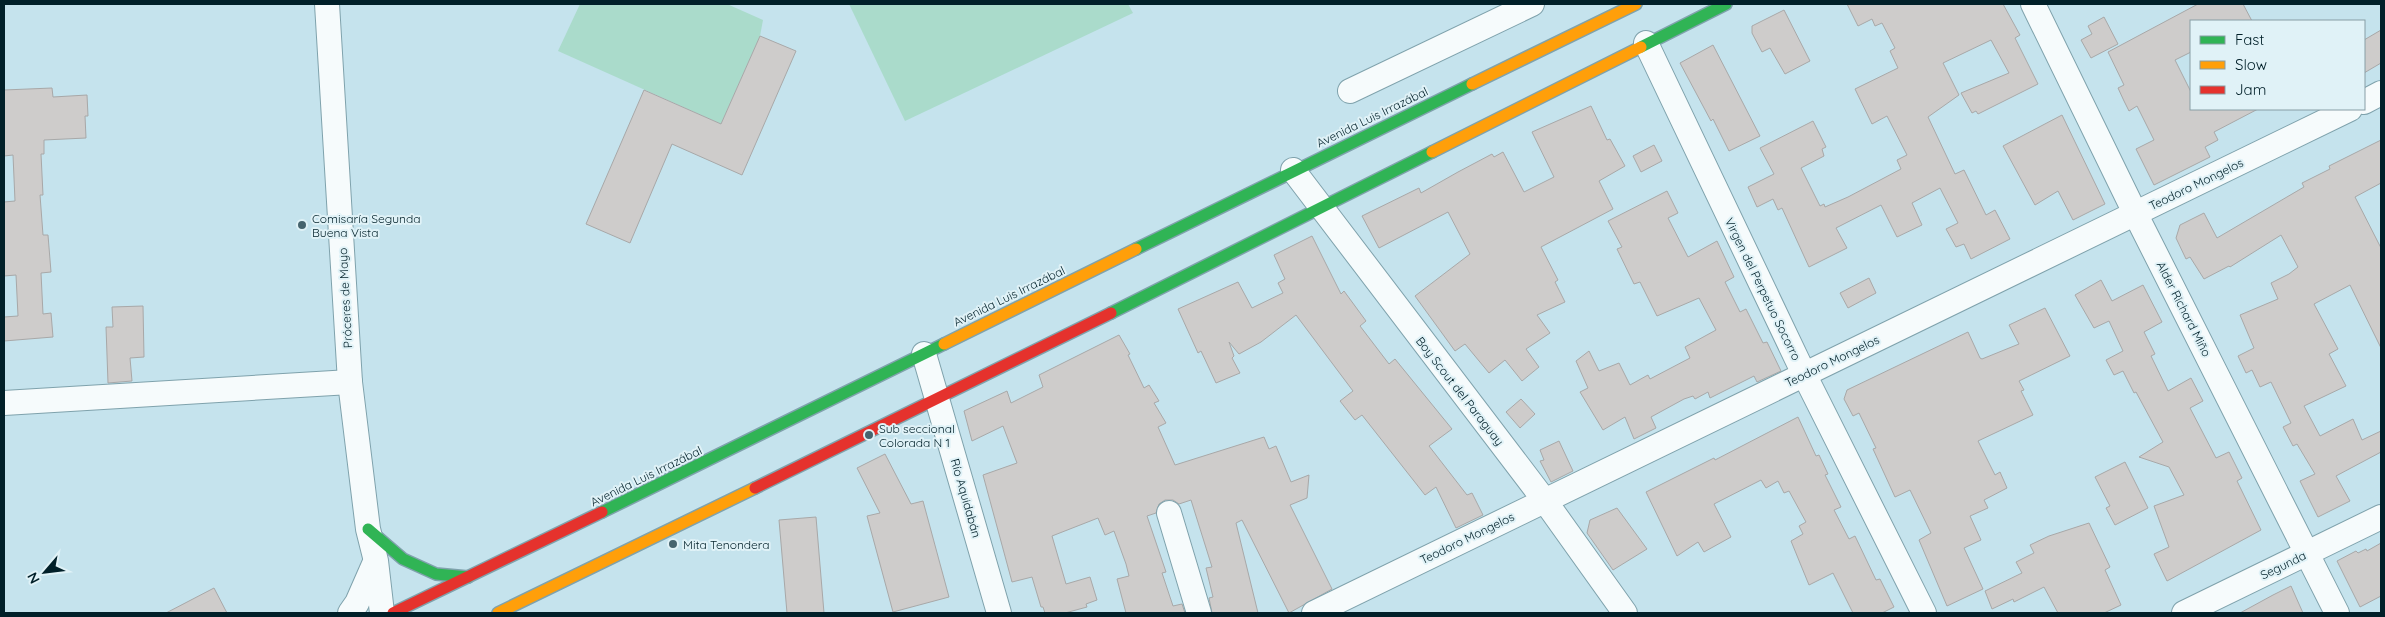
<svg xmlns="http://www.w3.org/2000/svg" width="2385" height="617" viewBox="0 0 2385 617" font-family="Quicksand,sans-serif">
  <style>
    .green { fill: #aadbcb }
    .building { fill: #cecccb; stroke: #a8a8a8 }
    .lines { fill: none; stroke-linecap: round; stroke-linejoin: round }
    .street-casing { stroke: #7fa2ac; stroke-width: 26 }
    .fast-casing { stroke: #7fa2ac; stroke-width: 14 }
    .slow-casing { stroke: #7fa2ac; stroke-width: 14 }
    .jam-casing { stroke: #7fa2ac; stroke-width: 14 }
    .street { stroke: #f6fbfc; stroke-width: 24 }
    .fast { stroke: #30b455; stroke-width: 11 }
    .slow { stroke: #ff9f0a; stroke-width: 11 }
    .jam { stroke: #e5322d; stroke-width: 11 }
    .poi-dot { fill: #46646e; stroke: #e0f2f7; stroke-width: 2 }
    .labels { text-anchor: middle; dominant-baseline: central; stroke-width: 4; stroke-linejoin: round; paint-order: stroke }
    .street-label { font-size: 12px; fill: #012029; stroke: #e0f2f7 }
    .poi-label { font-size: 12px; fill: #012029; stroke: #e0f2f7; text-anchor: start }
  </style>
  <rect width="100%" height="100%" fill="#c5e3ed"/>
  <!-- green -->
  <g class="green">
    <polygon points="580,4 727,4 763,20 760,36 721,124 558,51"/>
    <polygon points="849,4 1128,4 1133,13 905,121"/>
  </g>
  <!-- building -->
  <g class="building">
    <polygon points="1847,4 2003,4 2020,35 2015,38 2038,84 1978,114 1976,111 1972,113 1961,93 2009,73 1991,40 1943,63 1959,95 1928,117 1955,174 1964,170 1986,215 1995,210 2010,239 1971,259 1964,244 1956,247 1946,229 1958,223 1940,188 1912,203 1922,225 1897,237 1881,205 1836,228 1847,248 1809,267 1782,208 1778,210 1773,199 1757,207 1748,187 1774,174 1760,148 1813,121 1826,147 1822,149 1824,156 1801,168 1820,206 1824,204 1825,207 1848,197 1901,169 1897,160 1907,155 1887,116 1872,124 1855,89 1898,68 1890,51 1895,48 1882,23 1875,26 1872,19 1858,26"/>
    <polygon points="2198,4 2243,4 2252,21 2191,21 2191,52 2175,60 2191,92 2191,109 2258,109 2214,132 2218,140 2205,147 2210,157 2154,185 2136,149 2154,140 2137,106 2129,111 2124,101 2118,88 2124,85 2108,52"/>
    <polygon points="1784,10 1810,61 1785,74 1770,48 1762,52 1752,33 1752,26"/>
    <polygon points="2104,17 2118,44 2091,58 2081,40 2092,34 2088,26"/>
    <polygon points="2381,30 2381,63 2364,73 2364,40"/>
    <polygon points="760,36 796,51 742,175 672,144 630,243 586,224 644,90 721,124"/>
    <polygon points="1713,45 1760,136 1729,151 1713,119 1711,121 1680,63"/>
    <polygon points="52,88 53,97 87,95 88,116 85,116 86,138 44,140 44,154 41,154 43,195 40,195 43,235 48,235 51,272 41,273 43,314 51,313 53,337 4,341 4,317 18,316 16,275 4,276 4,202 15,201 13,155 4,156 4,90"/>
    <polygon points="1591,106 1607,140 1610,139 1625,166 1599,181 1613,209 1541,247 1558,280 1555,282 1565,302 1537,315 1550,333 1526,349 1539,367 1522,381 1505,360 1489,373 1465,344 1455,351 1415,296 1470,254 1448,212 1379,248 1362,216 1419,188 1421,193 1458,172 1492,154 1494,157 1503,152 1524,192 1554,177 1532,132"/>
    <polygon points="2062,115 2105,204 2073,220 2058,191 2035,205 2003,146"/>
    <polygon points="2381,140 2381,183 2355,197 2381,248 2381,348 2350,285 2314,304 2338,349 2329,354 2346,386 2304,406 2320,436 2353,419 2362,440 2381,431 2381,452 2336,476 2350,501 2318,517 2300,481 2315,474 2297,444 2293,446 2283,427 2291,423 2271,382 2260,387 2252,370 2246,373 2238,356 2254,348 2240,315 2278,299 2271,283 2289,274 2298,267 2281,235 2230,267 2229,266 2204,279 2190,257 2186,259 2176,238 2180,225 2204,213 2217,238 2304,187 2302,183 2330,169 2329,166"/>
    <polygon points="1654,145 1662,161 1641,172 1633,156"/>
    <polygon points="1667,191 1678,213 1668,218 1688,257 1717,241 1734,277 1725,282 1740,312 1746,309 1763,343 1767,342 1781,371 1757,382 1754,376 1710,398 1708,392 1695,399 1693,396 1684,399 1651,417 1656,428 1634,439 1625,417 1603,430 1580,392 1588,388 1576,361 1589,351 1599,371 1619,363 1630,385 1648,375 1650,379 1690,358 1685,347 1716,330 1699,298 1657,316 1640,282 1634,284 1617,249 1622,247 1608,221"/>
    <polygon points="1312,236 1341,294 1344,291 1366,321 1360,326 1389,364 1395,359 1452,429 1429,446 1467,495 1472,493 1483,515 1456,528 1436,487 1425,495 1362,415 1355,420 1340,401 1353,391 1296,315 1261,342 1239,354 1229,342 1234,356 1232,358 1240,373 1216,383 1201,351 1198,353 1178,309 1238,282 1252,308 1283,293 1278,283 1285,279 1274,255"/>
    <polygon points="1869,278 1876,293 1848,308 1840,293"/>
    <polygon points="2101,280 2112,301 2143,285 2162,322 2144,332 2155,354 2151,356 2168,391 2191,378 2203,401 2190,408 2216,458 2229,452 2242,478 2237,481 2261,530 2167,581 2154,554 2169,547 2154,506 2184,495 2169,467 2139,457 2163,442 2136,392 2134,393 2123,371 2114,375 2106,360 2123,351 2109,321 2094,328 2075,295"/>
    <polygon points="143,306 144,357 130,358 132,381 108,383 106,327 113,327 112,307"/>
    <polygon points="2045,308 2070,356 2019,381 2024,390 2021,391 2033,415 1978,441 1995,475 2000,472 2007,488 1984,500 1988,508 1970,516 1981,540 1964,548 1983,589 1947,606 1919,540 1931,533 1910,490 1895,497 1873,449 1876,448 1859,413 1853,416 1844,399 1847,390 1968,332 1980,358 1982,359 2019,344 2009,325"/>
    <polygon points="1119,335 1130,354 1128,355 1144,388 1149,385 1159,401 1154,403 1166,423 1158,427 1175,465 1264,437 1269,449 1276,446 1291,482 1309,475 1307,498 1290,505 1332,589 1289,613 1242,520 1236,523 1258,613 1212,613 1209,598 1213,597 1206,568 1212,567 1191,500 1179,504 1173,500 1165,500 1159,504 1156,513 1147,516 1166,572 1162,573 1173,606 1182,604 1185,613 1126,613 1117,579 1129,576 1126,564 1114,531 1105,535 1098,518 1052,536 1066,584 1090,577 1097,600 1086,604 1087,607 1065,613 1045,613 1043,607 1041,607 1032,577 1012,582 983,475 1017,463 1003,426 972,441 964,411 1007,391 1011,403 1043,387 1039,375"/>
    <polygon points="1521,399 1535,414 1520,428 1506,412"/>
    <polygon points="1798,417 1816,456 1819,455 1828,474 1825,475 1841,507 1834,510 1849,539 1855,536 1876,580 1880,579 1894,607 1882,613 1853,613 1833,573 1809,585 1791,541 1803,534 1799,526 1806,522 1789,491 1784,493 1778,481 1766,488 1761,480 1714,504 1731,537 1704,552 1698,542 1677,556 1646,492 1714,458 1715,460"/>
    <polygon points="1559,441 1573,471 1551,482 1540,461 1544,460 1540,450"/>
    <polygon points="885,454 911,504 923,501 949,597 893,612 867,516 880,513 857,468"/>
    <polygon points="2125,462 2148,508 2115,525 2106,508 2110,506 2095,477"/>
    <polygon points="1617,508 1647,549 1613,570 1587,533 1590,520"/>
    <polygon points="816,517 824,613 787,613 779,520"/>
    <polygon points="2089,523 2110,567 2105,570 2121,605 2104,613 2058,613 2044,587 2014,602 2013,599 1992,609 1985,591 2022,573 2016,562 2034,553 2030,545 2049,536"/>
    <polygon points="2381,543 2381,596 2360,607 2337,561 2356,551 2358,553 2366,549 2367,551"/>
    <polygon points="2291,586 2303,613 2240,613 2273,595"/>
    <polygon points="214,588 227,613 166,613"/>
  </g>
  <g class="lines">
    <!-- street casing -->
    <g class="street-casing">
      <g id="street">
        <polyline points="327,4 350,382 368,529 376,561 382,613"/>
        <polyline points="2033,4 2135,213 2337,613"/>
        <polyline points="1646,43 1804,374 1924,613"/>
        <polyline points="1350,91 1532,4"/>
        <polyline points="2364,102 2381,93"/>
        <polyline points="1293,170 1545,501 1625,613"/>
        <polyline points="924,354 999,613"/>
        <polyline points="4,403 350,382"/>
        <polyline points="1169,513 1199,613"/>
        <polyline points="350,613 357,603 375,562"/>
        <polyline points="1314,613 2350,109"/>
        <polyline points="2184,613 2381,517"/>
      </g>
    </g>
    <!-- fast casing -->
    <g class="fast-casing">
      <g id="fast">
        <polyline points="1641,47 1726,4"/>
        <polyline points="1136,249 1472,84"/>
        <polyline points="1111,313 1432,152"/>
        <polyline points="602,512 944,344"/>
        <polyline points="368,529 403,559 436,574 468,577"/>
      </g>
    </g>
    <!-- slow casing -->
    <g class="slow-casing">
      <g id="slow">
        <polyline points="1472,84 1636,4"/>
        <polyline points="1432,152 1641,47"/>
        <polyline points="944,344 1136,249"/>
        <polyline points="498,613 755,488"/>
      </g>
    </g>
    <!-- jam casing -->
    <g class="jam-casing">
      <g id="jam">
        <polyline points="755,488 1111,313"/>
        <polyline points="393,613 602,512"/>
      </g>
    </g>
    <!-- street -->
    <use href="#street" class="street"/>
    <!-- fast -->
    <use href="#fast" class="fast"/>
    <!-- slow -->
    <use href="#slow" class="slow"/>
    <!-- jam -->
    <use href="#jam" class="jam"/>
  </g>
  <!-- markers -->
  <g class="poi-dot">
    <circle cx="302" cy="225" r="5"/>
    <circle cx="869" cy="435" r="5"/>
    <circle cx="673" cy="544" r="5"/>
  </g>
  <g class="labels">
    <!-- street labels -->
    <g class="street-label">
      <text transform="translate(1372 117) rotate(-26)">Avenida Luis Irrazábal</text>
      <text transform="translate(2196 184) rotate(-26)">Teodoro Mongelos</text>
      <text transform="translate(1763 289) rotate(64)">Virgen del Perpetuo Socorro</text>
      <text transform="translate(1009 296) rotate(-26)">Avenida Luis Irrazábal</text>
      <text transform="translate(345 298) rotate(-93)">Próceres de Mayo</text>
      <text transform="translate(2184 309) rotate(63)">Alder Richard Miño</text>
      <text transform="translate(1832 361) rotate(-26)">Teodoro Mongelos</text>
      <text transform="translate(1460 391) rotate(52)">Boy Scout del Paraguay</text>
      <text transform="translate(646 476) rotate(-26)">Avenida Luis Irrazábal</text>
      <text transform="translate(966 498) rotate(74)">Río Aquidabán</text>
      <text transform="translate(1467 538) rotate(-26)">Teodoro Mongelos</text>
      <text transform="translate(2283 565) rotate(-26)">Segunda</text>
    </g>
    <!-- poi labels -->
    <g class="poi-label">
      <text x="312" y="218">Comisaría Segunda<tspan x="312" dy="14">Buena Vista</tspan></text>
      <text x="879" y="428">Sub seccional<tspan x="879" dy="14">Colorada N 1</tspan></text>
      <text x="683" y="544">Mita Tenondera</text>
    </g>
  </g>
  <!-- border -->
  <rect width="2385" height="617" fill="none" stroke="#012029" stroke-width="10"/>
  <!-- legend -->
  <rect x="2190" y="20" width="175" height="90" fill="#e0f2f7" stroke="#879ea5"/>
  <rect x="2200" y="36" width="25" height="8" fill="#30b455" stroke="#879ea5"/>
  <text x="2235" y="45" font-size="15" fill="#012029">Fast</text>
  <rect x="2200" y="61" width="25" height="8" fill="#ff9f0a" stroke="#879ea5"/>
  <text x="2235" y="70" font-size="15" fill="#012029">Slow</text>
  <rect x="2200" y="86" width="25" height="8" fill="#e5322d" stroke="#879ea5"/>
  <text x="2235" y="95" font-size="15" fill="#012029">Jam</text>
  <!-- north arrow -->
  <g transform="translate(45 572) rotate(242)" stroke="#e0f2f7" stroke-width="4" paint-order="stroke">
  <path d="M0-4L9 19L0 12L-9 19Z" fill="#012029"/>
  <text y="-8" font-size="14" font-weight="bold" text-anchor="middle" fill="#012029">N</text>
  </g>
</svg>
